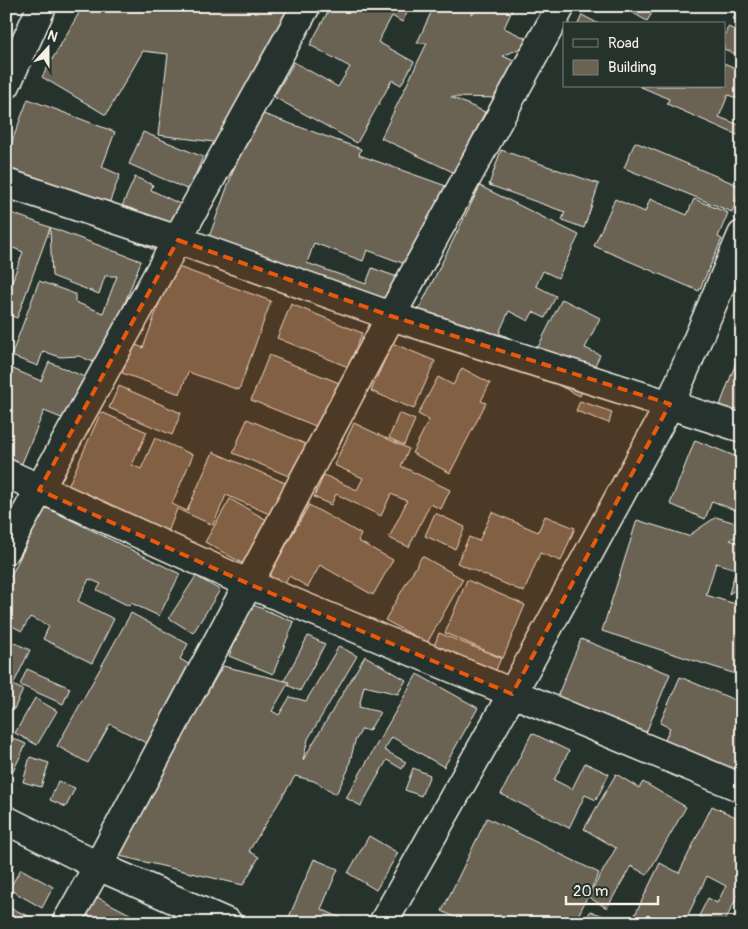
<svg xmlns="http://www.w3.org/2000/svg" width="748" height="929" viewBox="0 0 748 929" font-family="Pangolin,sans-serif">
  <style>
    .building { fill: #6a6253; stroke: #f4f1e8 }
    .lines { fill: none; stroke-linecap: round; stroke-linejoin: round }
    .street-casing { stroke: #f4f1e8; stroke-width: 31 }
    .street { stroke: #26332d; stroke-width: 28 }
    .marked { fill: #e8590c; fill-opacity: 0.2; stroke: #e8590c; stroke-width: 4; stroke-dasharray: 10 6; stroke-linejoin: round }
  </style>
  <rect width="100%" height="100%" fill="#26332d"/>
  <filter id="ink" filterUnits="userSpaceOnUse"><feTurbulence type="fractalNoise" baseFrequency=".02" numOctaves="2"/><feDisplacementMap in="SourceGraphic" scale="10" xChannelSelector="R" yChannelSelector="G"/><feConvolveMatrix kernelMatrix="1 2 1 2 8 2 1 2 1" color-interpolation-filters="sRGB"/></filter>
  <g filter="url(#ink)">
    <!-- building -->
    <g class="building">
      <polygon points="83,6 295,6 222,143 158,135 168,54 143,51 106,115 42,77"/>
      <polygon points="331,6 411,6 402,22 392,16 378,42 414,62 401,85 392,80 357,143 274,97 294,62 338,87 350,67 310,45"/>
      <polygon points="434,6 475,6 471,14 489,6 514,6 504,28 534,42 503,56 520,64 503,98 451,97 485,112 455,173 381,138 427,43 417,43"/>
      <polygon points="621,6 652,6 655,8 647,21"/>
      <polygon points="738,6 742,6 742,22 733,19"/>
      <polygon points="582,15 599,24 578,24"/>
      <polygon points="728,27 742,33 742,57 724,49 724,37"/>
      <polygon points="724,63 742,71 742,100 728,95 719,117 739,125 742,118 742,137 667,104 669,99 639,86 724,86"/>
      <polygon points="28,99 115,132 102,167 120,175 99,229 6,193 6,157"/>
      <polygon points="255,111 361,149 359,155 446,186 416,268 367,250 363,261 314,243 307,263 366,284 372,268 403,279 386,327 201,259"/>
      <polygon points="143,132 203,157 189,190 129,164"/>
      <polygon points="635,142 742,187 732,212 624,168"/>
      <polygon points="501,150 599,184 584,228 562,220 565,212 489,185"/>
      <polygon points="135,177 153,185 151,190 182,205 161,253 111,231"/>
      <polygon points="480,186 579,235 558,278 543,271 536,286 556,296 545,318 533,312 528,321 509,311 499,333 536,351 562,299 600,318 585,348 600,355 580,396 468,340 410,327"/>
      <polygon points="615,199 645,212 650,199 687,215 694,199 728,213 718,237 722,239 699,291 594,246"/>
      <polygon points="6,211 141,261 101,365 79,356 60,357 43,351 38,366 11,356 39,281 75,294 75,302 103,313 117,276 105,276 99,294 52,276 50,228 17,318 6,314 6,286 10,287 23,252 6,245"/>
      <polygon points="173,265 271,301 239,390 188,372 180,394 122,373 132,343 143,348"/>
      <polygon points="291,304 362,333 348,367 277,338"/>
      <polygon points="392,343 435,361 414,409 371,391"/>
      <polygon points="269,355 352,388 328,431 251,400"/>
      <polygon points="737,360 742,361 742,441 711,429"/>
      <polygon points="49,362 87,378 69,421 44,411 20,468 6,462 6,366 41,381"/>
      <polygon points="462,368 490,383 481,401 486,403 450,473 412,453 429,420 418,414 438,377 453,385"/>
      <polygon points="119,386 181,413 172,435 109,408"/>
      <polygon points="580,401 612,412 609,423 576,411"/>
      <polygon points="101,412 147,432 132,465 141,469 155,438 193,455 172,504 187,511 213,452 297,488 283,520 226,495 213,525 177,509 167,535 66,491"/>
      <polygon points="399,413 415,420 404,445 389,438"/>
      <polygon points="247,419 317,449 303,482 233,453"/>
      <polygon points="354,423 409,449 401,466 450,490 441,509 430,504 409,547 389,538 407,501 391,494 381,516 336,494 331,505 314,497 324,475 357,490 363,478 334,465"/>
      <polygon points="695,440 742,459 742,513 712,501 705,519 670,504"/>
      <polygon points="230,499 274,524 249,567 205,542"/>
      <polygon points="309,505 361,534 358,541 393,560 373,595 320,565 308,587 289,576 282,590 266,581"/>
      <polygon points="45,507 180,574 159,616 131,603 129,606 97,590 101,584 89,579 78,601 114,619 92,663 43,639 49,626 30,617 22,631 6,623 6,586"/>
      <polygon points="492,512 538,532 545,516 575,528 561,561 540,553 524,592 457,563 469,537 479,541"/>
      <polygon points="435,513 465,527 455,549 425,536"/>
      <polygon points="716,517 742,525 742,533 730,540 742,544 742,585 729,594 736,569 716,563 706,595 742,606 742,676 602,631 637,520 688,536"/>
      <polygon points="422,556 463,579 427,643 385,620"/>
      <polygon points="196,576 220,590 193,633 169,618"/>
      <polygon points="467,580 525,605 503,658 445,633"/>
      <polygon points="251,604 294,622 273,674 229,656"/>
      <polygon points="131,613 188,644 180,659 192,666 148,744 110,724 88,763 57,746"/>
      <polygon points="439,633 501,658 491,682 434,646"/>
      <polygon points="308,636 325,644 300,691 283,683"/>
      <polygon points="6,639 30,650 13,685 23,690 14,709 6,706"/>
      <polygon points="581,639 670,674 639,750 550,714"/>
      <polygon points="339,646 357,656 308,739 303,760 365,656 406,680 398,694 364,686 359,707 380,712 369,731 362,729 355,741 348,770 336,794 314,781 295,776 249,851 259,857 243,885 111,854 223,666 289,682 272,711 279,715 290,697 306,701"/>
      <polygon points="27,669 70,688 63,704 20,685"/>
      <polygon points="417,674 478,708 444,767 392,737 384,750 406,762 402,769 387,760 361,806 346,798"/>
      <polygon points="680,677 742,703 742,795 657,759 670,728 660,723"/>
      <polygon points="35,698 57,711 37,745 15,733"/>
      <polygon points="532,733 569,751 554,780 572,789 585,763 609,774 596,800 585,795 569,828 501,794"/>
      <polygon points="6,735 26,744 7,784 6,784"/>
      <polygon points="30,757 49,763 41,787 23,782"/>
      <polygon points="413,768 430,775 421,796 405,790"/>
      <polygon points="616,774 639,788 643,782 686,807 647,875 631,866 607,908 588,897 616,848 584,829"/>
      <polygon points="58,781 75,788 66,807 50,800"/>
      <polygon points="712,806 742,820 742,887 724,923 713,923 699,916 708,898 717,903 726,886 707,876 684,923 631,923 660,863 679,873"/>
      <polygon points="487,818 599,873 575,922 577,923 466,923 442,911"/>
      <polygon points="369,836 398,853 376,890 348,873"/>
      <polygon points="314,859 338,869 321,909 341,918 339,923 303,923 289,917"/>
      <polygon points="6,861 13,864 6,879"/>
      <polygon points="21,869 53,887 42,908 9,889"/>
      <polygon points="95,896 147,923 82,923"/>
      <polygon points="6,906 44,923 6,923"/>
      <polygon points="590,911 622,923 586,923"/>
    </g>
    <g class="lines">
      <!-- street casing -->
      <g class="street-casing">
        <g id="street">
          <polyline points="6,85 42,6"/>
          <polyline points="6,183 178,240 391,316 742,428"/>
          <polyline points="6,473 249,584 742,788"/>
          <polyline points="6,550 306,6"/>
          <polyline points="6,820 98,866 228,923"/>
          <polyline points="66,923 98,866 391,316 561,6"/>
          <polyline points="383,923 512,694 670,404 742,235"/>
        </g>
      </g>
      <!-- street -->
      <use href="#street" class="street"/>
    </g>
  </g>
  <!-- marked area -->
  <path class="marked" d="M 178,240 L 391,316 L 670,404 L 512,694 L 249,584 L 39,490 Z"/>
  <!-- margin -->
  <rect width="748" height="929" fill="none" stroke="#26332d" stroke-width="25"/>
  <rect x="12" y="12" width="723" height="904" fill="none" stroke="#f4f1e8" stroke-width="2" filter="url(#ink)"/>
  <!-- legend -->
  <rect x="563" y="22" width="162" height="65" fill="#26332d" stroke="#787f78"/>
  <rect x="573" y="39" width="25" height="8" fill="#26332d" stroke="#787f78"/>
  <text x="608" y="48" font-size="15" fill="#f4f1e8">Road</text>
  <rect x="573" y="60" width="25" height="15" fill="#6a6253" stroke="#787f78"/>
  <text x="608" y="72" font-size="15" fill="#f4f1e8">Building</text>
  <!-- north arrow -->
  <g transform="translate(48 48) rotate(21)" stroke="#26332d" stroke-width="4" paint-order="stroke">
  <path d="M0-4L9 19L0 12L-9 19Z" fill="#f4f1e8"/>
  <text y="-8" font-size="14" font-weight="bold" text-anchor="middle" fill="#f4f1e8">N</text>
  </g>
  <!-- scale -->
  <path d="M566 896v8h92v-8" fill="none" stroke="#f4f1e8" stroke-width="2.5"/>
  <text x="573" y="896" font-size="15" fill="#f4f1e8" stroke="#26332d" stroke-width="4" paint-order="stroke">20 m</text>
</svg>
